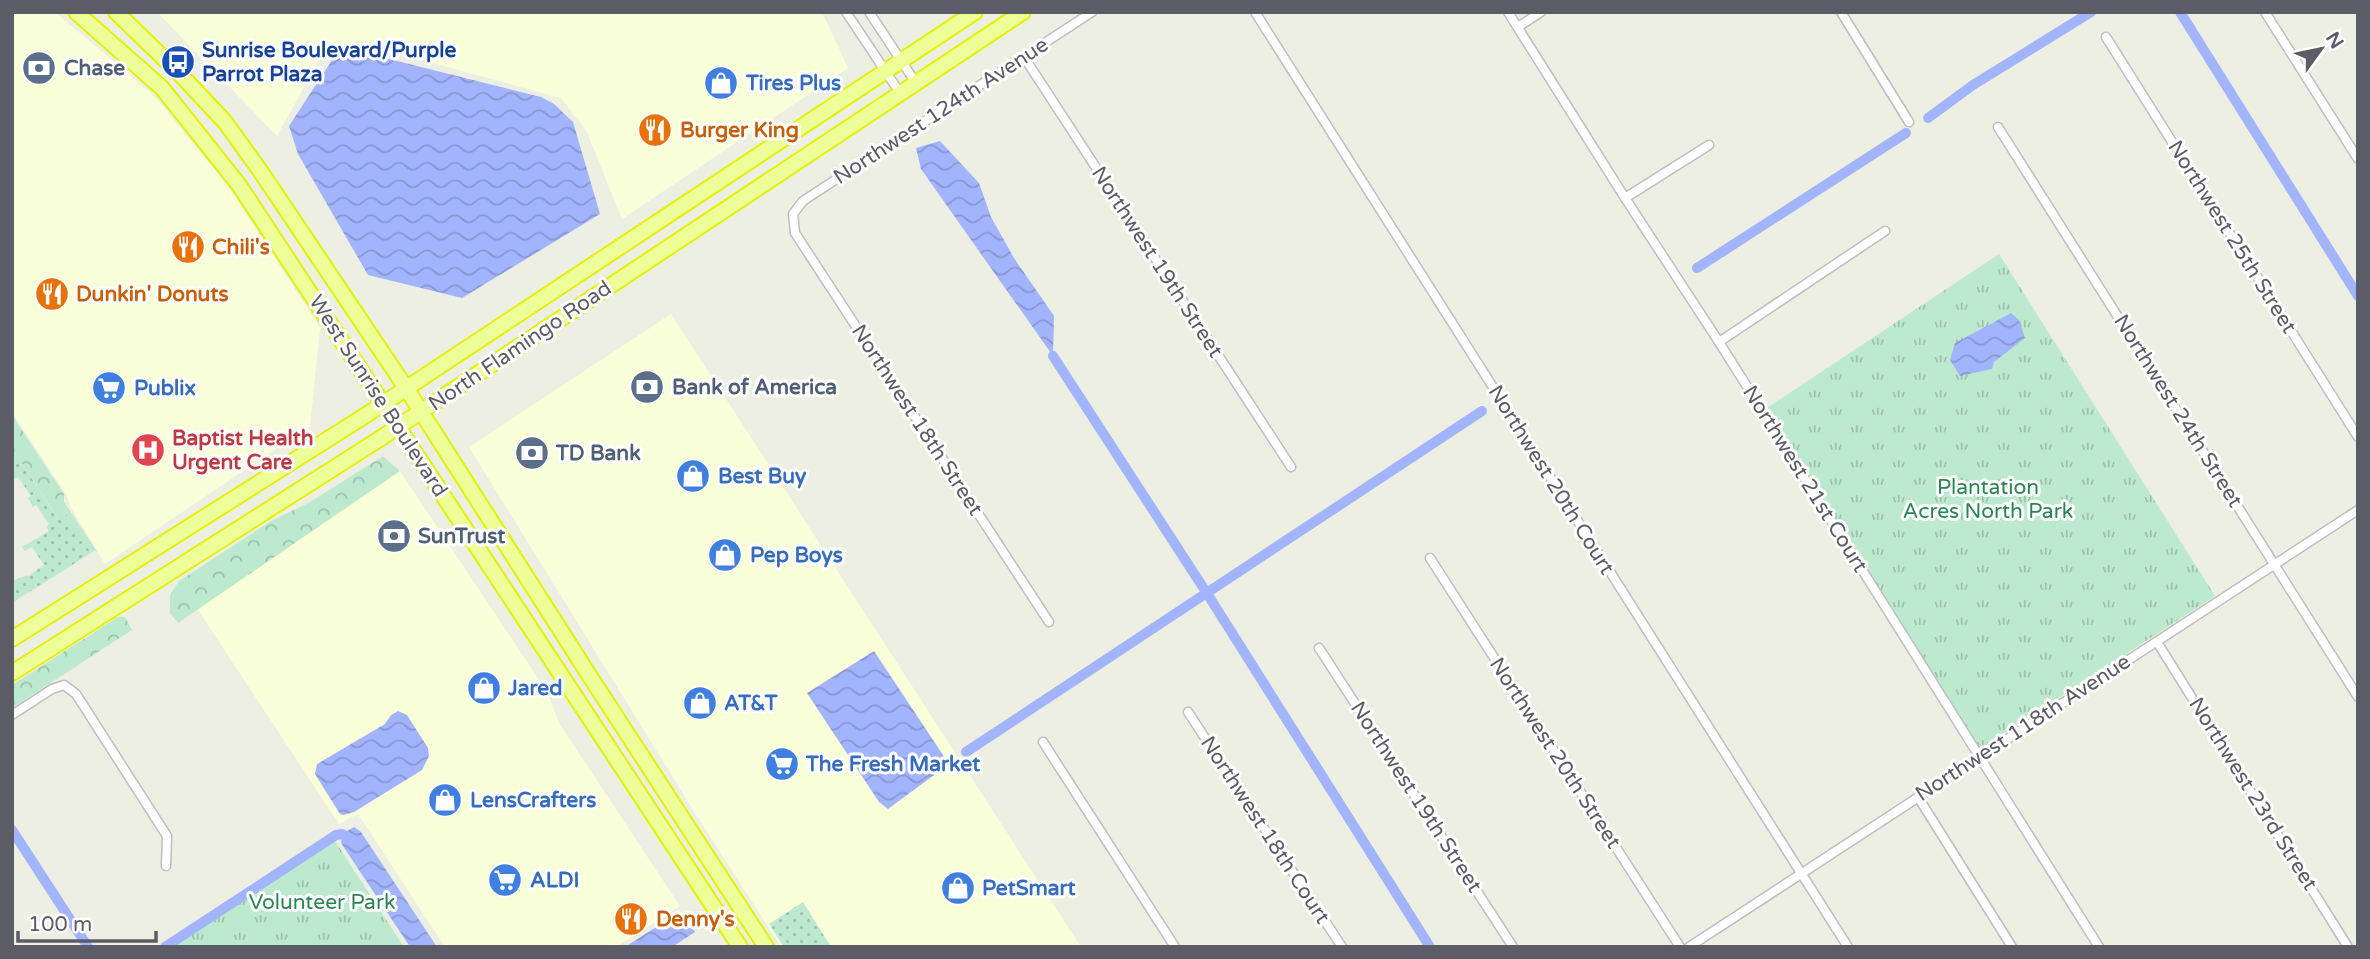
<svg xmlns="http://www.w3.org/2000/svg" width="2370" height="959" viewBox="0 0 2370 959" font-family="'Varela Round',sans-serif">
  <style>
    .commercial { fill: #f9ffd8 }
    .grass { fill: url(#grass-dots) }
    .forest { fill: url(#forest-crowns) }
    .park { fill: url(#park-tufts) }
    .water { fill: url(#water-waves) }
    .lines { fill: none; stroke-linecap: round; stroke-linejoin: round }
    .canal { stroke: #a3b4ff; stroke-width: 10 }
    .minor-casing { stroke: #bdbec6; stroke-width: 11 }
    .trunk-casing { stroke: #e3f200; stroke-width: 18 }
    .minor { stroke: #fff; stroke-width: 8 }
    .trunk { stroke: #ef9; stroke-width: 14 }
    .labels { text-anchor: middle; dominant-baseline: central; stroke-width: 6; stroke-linejoin: round; paint-order: stroke }
    .transit-label { font-size: 21px; font-weight: bold; fill: #164399; stroke: #fff; text-anchor: start }
    .service-label { font-size: 21px; font-weight: bold; fill: #4e5e75; stroke: #fff; text-anchor: start }
    .shop-label { font-size: 21px; font-weight: bold; fill: #366cbe; stroke: #fff; text-anchor: start }
    .street-label { font-size: 21px; fill: #5b5c65; stroke: #fff }
    .food-label { font-size: 21px; font-weight: bold; fill: #c56008; stroke: #fff; text-anchor: start }
    .health-label { font-size: 21px; font-weight: bold; fill: #be3a42; stroke: #fff; text-anchor: start }
    .park-label { font-size: 21px; fill: #2c8451; stroke: #fff }
  </style>
  <defs>
    <pattern id="grass-dots" width="8" height="8" patternUnits="userSpaceOnUse" patternTransform="scale(1.75)"><rect width="8" height="8" fill="#bdeace"/><path d="M2 2h.1M6 6h.1" fill="none" stroke="#9dc1ab" stroke-width="1.8" stroke-linecap="round"/></pattern>
    <pattern id="forest-crowns" width="20" height="18" patternUnits="userSpaceOnUse" patternTransform="scale(1.75)"><rect width="20" height="18" fill="#bdeace"/><path d="M2 6a3 3 0 1 1 6 0M12 15a3 3 0 1 1 6 0" fill="none" stroke="#9dc1ab"/></pattern>
    <pattern id="park-tufts" width="24" height="20" patternUnits="userSpaceOnUse" patternTransform="scale(1.75)"><rect width="24" height="20" fill="#bdeace"/><path d="M3 7l-1-3M5 7V3M7 7l1-3M15 17l-1-3M17 17v-4M19 17l1-3" fill="none" stroke="#9dc1ab"/></pattern>
    <pattern id="water-waves" width="16" height="10" patternUnits="userSpaceOnUse" patternTransform="scale(1.75)"><rect width="16" height="10" fill="#a3b4ff"/><path d="M0 5q4-4 8 0t8 0" fill="none" stroke="#8896d2"/></pattern>
  </defs>
  <rect width="100%" height="100%" fill="#edefe3"/>
  <!-- commercial -->
  <g class="commercial">
    <polygon points="12,12 55,12 154,96 229,187 320,328 310,426 105,564 70,506 67,496 12,412"/>
    <polygon points="157,12 822,12 848,68 622,219 587,132 561,98 356,42 320,58 277,136"/>
    <polygon points="671,314 1081,947 781,947 695,813 469,447"/>
    <polygon points="383,456 400,471 548,693 559,723 680,906 616,947 445,947 358,814 339,824 179,581 271,521 310,502"/>
  </g>
  <!-- grass -->
  <g class="grass">
    <polygon points="12,448 58,519 67,514 91,553 12,603 12,581 27,575 28,576 44,565 32,547 25,551 22,547 49,531 46,527 49,524 36,505 33,507 28,498 31,496 18,477 15,479 12,475"/>
    <polygon points="803,902 831,947 784,947 769,924"/>
  </g>
  <!-- forest -->
  <g class="forest">
    <polygon points="12,415 64,494 64,502 96,550 91,553 67,515 59,520 12,448"/>
    <polygon points="383,456 400,471 178,623 170,613 170,595 179,581 271,521 310,502"/>
    <polygon points="118,617 125,617 132,630 12,708 12,685"/>
  </g>
  <!-- park -->
  <g class="park">
    <polygon points="1999,254 2215,596 1980,749 1765,409"/>
    <polygon points="335,841 404,947 173,947"/>
  </g>
  <!-- water -->
  <g class="water">
    <polygon points="352,54 373,55 541,97 554,104 573,122 600,214 462,298 368,275 298,154 289,126 334,57"/>
    <polygon points="940,141 979,183 991,217 1014,258 1054,316 1053,356 921,169 916,148"/>
    <polygon points="2011,313 2019,320 2025,338 1994,362 1992,369 1960,376 1950,360 1955,343"/>
    <polygon points="874,651 949,764 888,809 879,802 807,693"/>
    <polygon points="398,711 407,715 428,748 429,756 422,770 354,812 343,815 340,814 315,774 317,764 385,724 391,715"/>
    <polygon points="354,827 361,832 437,947 410,947 341,843 342,834"/>
    <polygon points="678,913 686,916 695,932 672,947 625,947"/>
  </g>
  <g class="lines">
    <!-- canal -->
    <g class="canal">
      <polyline points="2180,12 2358,296"/>
      <polyline points="1928,118 1973,85 2091,12"/>
      <polyline points="1697,268 1906,133"/>
      <polyline points="1053,356 1208,595 1430,947"/>
      <polyline points="966,752 1482,411"/>
      <polyline points="12,830 88,947"/>
      <polyline points="165,947 336,835 342,834 352,839"/>
    </g>
    <!-- minor casing -->
    <g class="minor-casing">
      <g id="minor">
        <polyline points="846,12 900,93"/>
        <polyline points="869,12 916,83"/>
        <polyline points="1255,12 1848,947"/>
        <polyline points="1508,12 1625,198 1719,342 2099,947"/>
        <polyline points="1841,12 1909,122"/>
        <polyline points="2265,12 2358,159"/>
        <polyline points="1518,27 1541,12"/>
        <polyline points="2106,37 2358,437"/>
        <polyline points="1024,57 1291,467"/>
        <polyline points="1998,127 2358,697"/>
        <polyline points="1625,198 1709,145"/>
        <polyline points="1719,342 1885,231"/>
        <polyline points="1430,558 1680,947"/>
        <polyline points="1049,622 795,233 793,214 803,201 1092,12"/>
        <polyline points="2157,642 2348,947"/>
        <polyline points="1319,648 1513,947"/>
        <polyline points="1188,712 1342,947"/>
        <polyline points="12,715 52,689 64,685 76,694 167,836 166,866"/>
        <polyline points="1043,742 1175,947"/>
        <polyline points="1918,797 2012,947"/>
        <polyline points="1689,947 2358,510"/>
      </g>
    </g>
    <!-- trunk casing -->
    <g class="trunk-casing">
      <g id="trunk">
        <polyline points="76,12 162,88 239,185 740,947"/>
        <polyline points="116,12 180,74 225,122 261,172 406,388 589,675 766,947"/>
        <polyline points="12,639 366,415 975,12"/>
        <polyline points="12,673 381,438 1023,12"/>
      </g>
    </g>
    <!-- minor -->
    <use href="#minor" class="minor"/>
    <!-- trunk -->
    <use href="#trunk" class="trunk"/>
  </g>
  <!-- icons -->
  <defs>
    <g id="bus-disc" transform="scale(1.75)"><circle r="9.5" fill="#1a4fb4" stroke="#fff"/><path d="M-5-6H5V4H4V6H2V4H-2V6H-4V4H-5ZM-3.5-4V0h7V-4ZM-3.5 1.2v1.5H-2V1.2ZM2 1.2v1.5H3.5V1.2Z" fill="#fff"/></g>
    <g id="bank-disc" transform="scale(1.75)"><circle r="9.5" fill="#5c6f8a" stroke="#fff"/><path d="M-6-4H6V4H-6ZM0-2.3a2.3 2.3 0 1 0 0 4.6a2.3 2.3 0 1 0 0-4.6Z" fill="#fff"/></g>
    <g id="shop-disc" transform="scale(1.75)"><circle r="9.5" fill="#3f7fe0" stroke="#fff"/><path d="M-5-2.5h2.3a2.7 3.5 0 0 1 5.4 0H5L5.5 6h-11ZM-1.5-2.5h3a1.5 2.3 0 0 0-3 0Z" fill="#fff"/></g>
    <g id="restaurant-disc" transform="scale(1.75)"><circle r="9.5" fill="#e8710a" stroke="#fff"/><path d="M-5-6h1v4h1v-4h1v4h1v-4h1v5L-1.5 .5V6h-2V.5L-5-1ZM5-6V6H3V1.5H1.5Q1.5-4 5-6Z" fill="#fff"/></g>
    <g id="supermarket-disc" transform="scale(1.75)"><circle r="9.5" fill="#3f7fe0" stroke="#fff"/><path d="M-6-5.5h2.5l.6 2H6L4.5 2H-2.5L-4.4-4H-6ZM-1.5 3.2a1.3 1.3 0 1 0 .1 0ZM3 3.2a1.3 1.3 0 1 0 .1 0Z" fill="#fff"/></g>
    <g id="hospital-disc" transform="scale(1.75)"><circle r="9.5" fill="#e0444e" stroke="#fff"/><path d="M-5-5h3v3.5h4V-5h3V5h-3V1.5h-4V5h-3Z" fill="#fff"/></g>
  </defs>
  <g fill-rule="evenodd">
    <use href="#bus-disc" x="178" y="62"/>
    <use href="#bank-disc" x="39" y="68"/>
    <use href="#shop-disc" x="721" y="83"/>
    <use href="#restaurant-disc" x="655" y="130"/>
    <use href="#restaurant-disc" x="188" y="247"/>
    <use href="#restaurant-disc" x="52" y="294"/>
    <use href="#bank-disc" x="647" y="387"/>
    <use href="#supermarket-disc" x="109" y="388"/>
    <use href="#hospital-disc" x="148" y="450"/>
    <use href="#bank-disc" x="532" y="453"/>
    <use href="#shop-disc" x="693" y="476"/>
    <use href="#bank-disc" x="394" y="536"/>
    <use href="#shop-disc" x="725" y="555"/>
    <use href="#shop-disc" x="484" y="688"/>
    <use href="#shop-disc" x="700" y="703"/>
    <use href="#supermarket-disc" x="782" y="764"/>
    <use href="#shop-disc" x="445" y="800"/>
    <use href="#supermarket-disc" x="505" y="880"/>
    <use href="#shop-disc" x="958" y="888"/>
    <use href="#restaurant-disc" x="631" y="919"/>
  </g>
  <g class="labels">
    <!-- transit labels -->
    <g class="transit-label">
      <text x="202" y="50">Sunrise Boulevard/Purple<tspan x="202" dy="24">Parrot Plaza</tspan></text>
    </g>
    <!-- service labels -->
    <g class="service-label">
      <text x="64" y="68">Chase</text>
      <text x="672" y="387">Bank of America</text>
      <text x="556" y="453">TD Bank</text>
      <text x="418" y="536">SunTrust</text>
    </g>
    <!-- shop labels -->
    <g class="shop-label">
      <text x="746" y="83">Tires Plus</text>
      <text x="134" y="388">Publix</text>
      <text x="718" y="476">Best Buy</text>
      <text x="750" y="555">Pep Boys</text>
      <text x="508" y="688">Jared</text>
      <text x="724" y="703">AT&amp;T</text>
      <text x="806" y="764">The Fresh Market</text>
      <text x="470" y="800">LensCrafters</text>
      <text x="530" y="880">ALDI</text>
      <text x="982" y="888">PetSmart</text>
    </g>
    <!-- street labels -->
    <g class="street-label">
      <text transform="translate(941 111) rotate(-33)">Northwest 124th Avenue</text>
      <text transform="translate(2232 237) rotate(58)">Northwest 25th Street</text>
      <text transform="translate(1157 262) rotate(57)">Northwest 19th Street</text>
      <text transform="translate(520 346) rotate(-34)">North Flamingo Road</text>
      <text transform="translate(378 396) rotate(57)">West Sunrise Boulevard</text>
      <text transform="translate(2178 411) rotate(58)">Northwest 24th Street</text>
      <text transform="translate(917 420) rotate(57)">Northwest 18th Street</text>
      <text transform="translate(1805 479) rotate(58)">Northwest 21st Court</text>
      <text transform="translate(1551 480) rotate(58)">Northwest 20th Court</text>
      <text transform="translate(2023 728) rotate(-33)">Northwest 118th Avenue</text>
      <text transform="translate(1555 753) rotate(57)">Northwest 20th Street</text>
      <text transform="translate(2253 794) rotate(58)">Northwest 23rd Street</text>
      <text transform="translate(1416 797) rotate(57)">Northwest 19th Street</text>
      <text transform="translate(1265 830) rotate(57)">Northwest 18th Court</text>
    </g>
    <!-- food labels -->
    <g class="food-label">
      <text x="680" y="130">Burger King</text>
      <text x="212" y="247">Chili's</text>
      <text x="76" y="294">Dunkin' Donuts</text>
      <text x="656" y="919">Denny's</text>
    </g>
    <!-- health labels -->
    <g class="health-label">
      <text x="172" y="438">Baptist Health<tspan x="172" dy="24">Urgent Care</tspan></text>
    </g>
    <!-- park labels -->
    <g class="park-label">
      <text x="1988" y="487">Plantation<tspan x="1988" dy="24">Acres North Park</tspan></text>
      <text x="322" y="902">Volunteer Park</text>
    </g>
  </g>
  <!-- border -->
  <rect width="2370" height="959" fill="none" stroke="#5b5c65" stroke-width="28"/>
  <!-- north arrow -->
  <g transform="translate(2321 49) rotate(57)" stroke="#ffffff" stroke-width="5" paint-order="stroke">
  <path d="M0-5L12 26L0 18L-12 26Z" fill="#5b5c65"/>
  <text y="-10" font-size="19" font-weight="bold" text-anchor="middle" fill="#5b5c65">N</text>
  </g>
  <!-- scale -->
  <path d="M18 931v10h138v-10" fill="none" stroke="#5b5c65" stroke-width="3.5"/>
  <text x="28" y="931" font-size="21" fill="#5b5c65" stroke="#ffffff" stroke-width="5" paint-order="stroke">100 m</text>
</svg>
